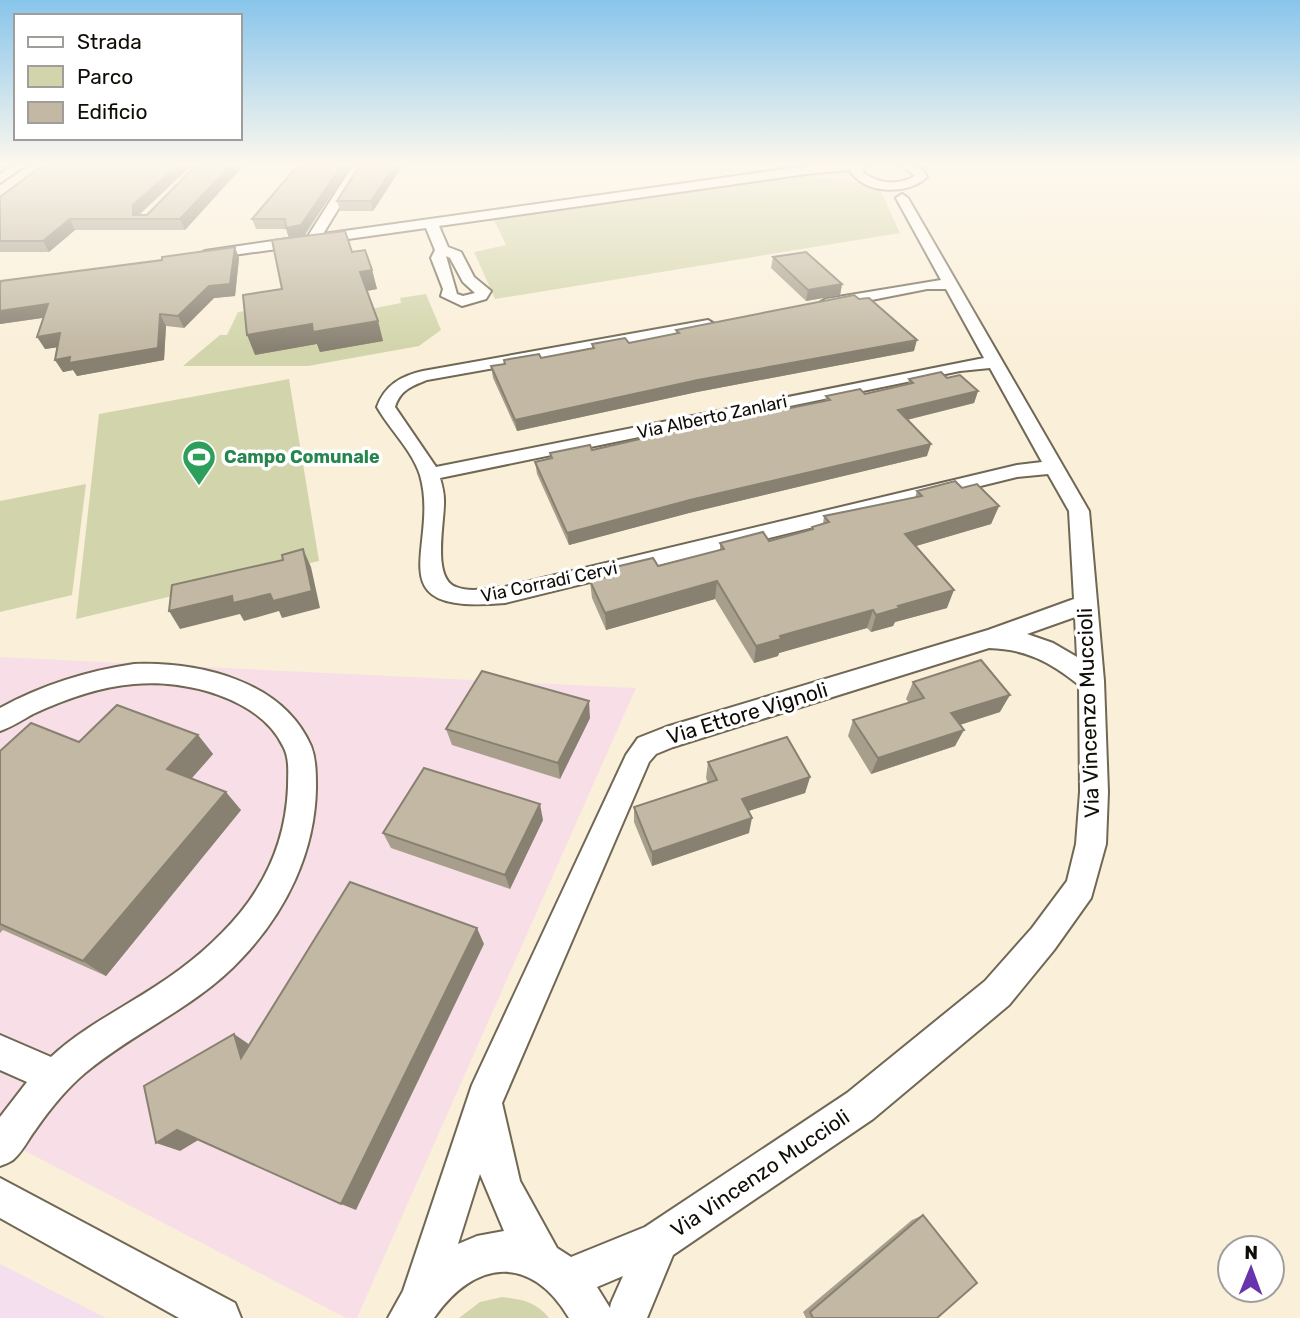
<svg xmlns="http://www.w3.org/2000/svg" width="1300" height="1318" viewBox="0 0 1300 1318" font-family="Rubik,sans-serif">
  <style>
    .commercial { fill: #f8dfe7 }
    .industrial { fill: #f4dfee }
    .green { fill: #d2d5ab }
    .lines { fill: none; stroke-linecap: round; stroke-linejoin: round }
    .minor-casing { stroke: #706754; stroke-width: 4 }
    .minor { fill: #fff; fill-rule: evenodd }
    .wall { fill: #a79e8c }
    .shaded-wall { fill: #888172 }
    .building { fill: #c2b8a3; stroke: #888172; stroke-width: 2 }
    .labels { text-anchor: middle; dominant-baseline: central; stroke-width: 7; stroke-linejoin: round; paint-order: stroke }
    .far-street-label { font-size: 18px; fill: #100c06; stroke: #fff }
    .far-leisure-label { font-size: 18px; font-weight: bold; fill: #27864d; stroke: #fff; text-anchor: start }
    .street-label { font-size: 21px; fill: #100c06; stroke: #fff }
  </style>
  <rect width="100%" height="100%" fill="#faefd9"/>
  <!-- commercial -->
  <polygon class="commercial" points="0,657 636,688 357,1318 346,1318 0,1138"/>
  <!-- industrial -->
  <polygon class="industrial" points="0,1264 106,1318 0,1318"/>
  <!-- green -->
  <g class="green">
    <polygon points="803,176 851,181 880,190 900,233 495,299 474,252 506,245 494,220"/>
    <polygon points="426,294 441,330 419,346 308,366 183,366 220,335 227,335 238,312 245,311 255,355 318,344 360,311 401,303 400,298"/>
    <polygon points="289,379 319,561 76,619 99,414"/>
    <polygon points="86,484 72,595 0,612 0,501"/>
    <path d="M 502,1297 C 521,1299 537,1302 549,1318 L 459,1318 L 480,1302 Z"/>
  </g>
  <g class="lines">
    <!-- minor casing -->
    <g class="minor-casing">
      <g id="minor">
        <polygon points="13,165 26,165 0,183 0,174"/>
        <path d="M 353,165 L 365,165 L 323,234 L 806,166 L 867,165 L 862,171 C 876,184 898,186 915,176 L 901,165 C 914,165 921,164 927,177 C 908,196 862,194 850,170 L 806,174 L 439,226 L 448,247 L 461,252 L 474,277 L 491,291 L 486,299 L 462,306 L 441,296 L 443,289 L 431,258 L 435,250 L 426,228 L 205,259 L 198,255 L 205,251 L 308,236 ZM 446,256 L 450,258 L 463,282 L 475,293 L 463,296 L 457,294 Z"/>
        <path d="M 902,194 L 908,198 L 1089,511 L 1104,681 L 1108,792 L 1106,844 L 1091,898 L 1054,950 L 1009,1005 L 873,1119 L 673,1255 L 647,1318 L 569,1318 C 531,1254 475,1259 434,1318 L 388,1318 L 403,1291 L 472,1085 L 626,755 L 638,738 L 666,727 L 988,630 L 1074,599 L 1069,511 L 1048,474 L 1017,477 L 505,603 C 372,615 441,547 420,475 C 412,450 390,430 377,407 C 385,385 401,376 423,371 L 708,320 L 716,325 L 708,330 L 427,380 C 412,386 400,390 395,407 L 436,467 L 984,358 L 946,289 L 927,289 L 826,309 L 818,304 L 826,299 L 941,280 L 896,198 ZM 990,368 L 1042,462 L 1017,465 L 505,587 C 489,588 471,593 456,587 C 431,578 445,521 444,500 C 444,492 442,485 440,478 L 960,371 ZM 1075,617 L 1077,657 L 1053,643 L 1027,634 ZM 989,648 C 1026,649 1050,662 1079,685 L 1080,792 L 1076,844 L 1067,881 L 1032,928 L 985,981 L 847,1093 L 645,1227 L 571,1257 L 557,1248 L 520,1181 L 502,1103 L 649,762 L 656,754 L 673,747 ZM 480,1174 L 504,1231 L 477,1236 L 458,1244 ZM 623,1276 L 611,1303 L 610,1308 L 597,1287 Z"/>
        <path d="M 134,664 C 199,662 282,680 311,746 C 316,759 316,774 316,788 C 315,852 286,912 242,958 C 197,1007 135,1031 85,1073 C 66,1089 50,1109 36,1129 C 29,1138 23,1151 14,1159 C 11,1162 5,1164 0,1166 L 0,1117 L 27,1082 L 0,1070 L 0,1035 L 51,1057 C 82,1028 121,1009 156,986 C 187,966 216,942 240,913 C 270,876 286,835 288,787 C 288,774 290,758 283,746 C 259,697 184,679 134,684 C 99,687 65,699 33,714 C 22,720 12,727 0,731 L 0,708 C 42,685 87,671 134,664 Z"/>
        <polygon points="0,1178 235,1303 241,1318 179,1318 0,1218"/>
      </g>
    </g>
    <!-- minor -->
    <use href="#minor" class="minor"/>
  </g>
  <!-- wall -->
  <g class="wall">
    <polygon points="196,165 244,165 185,230 75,230 49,252 0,252 0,197 139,215 147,215"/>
    <polygon points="298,165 351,165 304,236 352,252 372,270 377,289 367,291 378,321 383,341 320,352 317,344 255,355 282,289 289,238 286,229 256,229 252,219"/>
    <polygon points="360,165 403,165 373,211 340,211 337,201"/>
    <polygon points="773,257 842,284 840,295 806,301 771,268"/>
    <polygon points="239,258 235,296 214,298 184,328 166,326 164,360 77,376 73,370 63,372 55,360 57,347 45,349 43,318 0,324 0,284"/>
    <polygon points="676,330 914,351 697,392 517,431 493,378 491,366 504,364 504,360 541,358 592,348 592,344 629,343 676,334"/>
    <polygon points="947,378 978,391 974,403 907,420 927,456 689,513 569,545 537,474 535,462 551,458 550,453 592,450 645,438 645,433 685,429 735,418 736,413 776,411 825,401 826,396 865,394 908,384 909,379"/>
    <polygon points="962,488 999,506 991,524 916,546 947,608 895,622 893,626 871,632 867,628 779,653 778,656 754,663 715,599 606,630 592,598 590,581 607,576 607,569 658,566 720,551 720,543 769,541 811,530 812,527 823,524 824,516 915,498 917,491"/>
    <polygon points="913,682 1000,712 960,725 955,746 871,774 848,736 853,720 909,703 906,699"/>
    <polygon points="590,718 560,779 452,745 446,729"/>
    <polygon points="198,735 213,754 192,778 241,810 106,976 3,930 0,933 0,751 79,742"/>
    <polygon points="708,762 810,777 805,793 748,811 749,833 652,866 634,822 634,807 708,783 706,778"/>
    <polygon points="543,820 510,889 391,848 383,833"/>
    <polygon points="923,1215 937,1318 806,1318 803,1312 912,1220"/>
  </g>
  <!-- shaded-wall -->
  <g class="shaded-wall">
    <polygon points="178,165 192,165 138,216 133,215 133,205"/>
    <polygon points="231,165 244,165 185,230 180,219"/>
    <polygon points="342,165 351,165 304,236 289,238 286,228"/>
    <polygon points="395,165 403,165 373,211 371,201"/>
    <polygon points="70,219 75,230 49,252 43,241"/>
    <polygon points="235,247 239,258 235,296 214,298 184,328 178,316"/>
    <polygon points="372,270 377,289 366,291 360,272"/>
    <polygon points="842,284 840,295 806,301 808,290"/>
    <polygon points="48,304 55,316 0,324 0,311"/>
    <polygon points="160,314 166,326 164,360 77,376 73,370 63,372 55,360 70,357"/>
    <polygon points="378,321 383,341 320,352 317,344 255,355 247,335 312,324"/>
    <polygon points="60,333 67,346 45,349 37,337"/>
    <polygon points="917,340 914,351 697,392 517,431 515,420 698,380"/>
    <polygon points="978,391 974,403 894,423 898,410"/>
    <polygon points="931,444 927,456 689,513 569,545 567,533 690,500"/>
    <polygon points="999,506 991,524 899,551 905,534"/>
    <polygon points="303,549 311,567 320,608 282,618 279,611 244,621 240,614 180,629 169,611 232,596 270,594"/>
    <polygon points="717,581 715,599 606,630 605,613"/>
    <polygon points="954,590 947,608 895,622 893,626 871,632 876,615 898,606"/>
    <polygon points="873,610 867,628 779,653 778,656 754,663 756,646 780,636"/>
    <polygon points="1010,695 1000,712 943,730 951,713"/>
    <polygon points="589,701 590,718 560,779 558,763"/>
    <polygon points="964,730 955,746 871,774 878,758"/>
    <polygon points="198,735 213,754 183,788 167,769"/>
    <polygon points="810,777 805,793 739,814 742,799"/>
    <polygon points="226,792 241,810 106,976 83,961"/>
    <polygon points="540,804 543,820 510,889 505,875"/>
    <polygon points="752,818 749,833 652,866 652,852"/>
    <polygon points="477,928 484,944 356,1210 341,1204"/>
    <polygon points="234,1034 253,1047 241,1058"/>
    <polygon points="177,1130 200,1139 180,1151 156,1143"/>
  </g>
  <!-- building -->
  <g class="building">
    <polygon points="43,165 178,165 133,205 133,215 147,215 196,165 231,165 180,219 70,219 43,241 0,241 0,197"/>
    <polygon points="298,165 342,165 301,225 286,228 285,219 252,219"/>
    <polygon points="360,165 395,165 371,201 337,201"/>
    <polygon points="345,231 352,252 365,250 372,270 360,272 378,321 313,332 312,324 247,335 243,295 282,289 272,240"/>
    <polygon points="235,247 230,284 209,286 178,316 160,314 158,348 69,363 70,357 55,360 60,333 37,337 48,304 0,311 0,284 1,281 162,260 162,257"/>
    <polygon points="806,252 842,284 808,290 773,257"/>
    <polygon points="854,295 859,299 869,298 917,340 698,380 515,420 491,366 505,364 504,360 539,354 541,358 594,348 592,344 625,338 629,343 679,333 676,330"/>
    <polygon points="941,372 947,378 960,375 978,391 898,410 931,444 690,500 567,533 535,462 552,458 550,453 590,445 592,450 648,437 645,433 683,425 685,429 739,418 736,413 772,406 776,411 830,400 826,396 860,389 865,394 913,383 909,379"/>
    <polygon points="955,481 962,488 977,484 999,506 905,534 954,590 898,606 900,608 876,615 873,610 780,636 781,639 756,646 717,581 605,613 590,581 610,576 607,569 653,558 658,566 724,549 720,543 763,532 769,541 813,529 812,527 829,522 824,516 922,496 917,491"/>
    <polygon points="303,549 312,591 273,601 270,594 233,603 232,596 169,611 172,585 283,560 282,555"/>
    <polygon points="981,660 1010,695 951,713 964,730 878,758 853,720 924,698 913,682"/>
    <polygon points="482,671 589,701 558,763 446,729"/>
    <polygon points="117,705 198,735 167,769 226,792 83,961 0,924 0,751 31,723 79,742"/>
    <polygon points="787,737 810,777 742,799 752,818 652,852 634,807 717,780 708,762"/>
    <polygon points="424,768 540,804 505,875 383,833"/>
    <polygon points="350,882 477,928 341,1204 177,1130 156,1143 144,1086 234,1034 241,1058"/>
    <polygon points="923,1215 977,1283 937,1318 813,1318 810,1312"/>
  </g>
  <!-- sky -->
  <linearGradient id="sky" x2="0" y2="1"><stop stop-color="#88c5eb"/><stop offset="0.47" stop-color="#fdf8ee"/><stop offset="1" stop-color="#fdf8ee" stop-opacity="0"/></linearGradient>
  <rect width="1300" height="349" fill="url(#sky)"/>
  <!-- icons -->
  <defs>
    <g id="stadium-pin" transform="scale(1.75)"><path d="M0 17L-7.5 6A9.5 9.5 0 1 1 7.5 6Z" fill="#2e9e5b" stroke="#fff"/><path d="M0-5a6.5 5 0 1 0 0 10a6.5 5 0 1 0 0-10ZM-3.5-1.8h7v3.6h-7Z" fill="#fff"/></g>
  </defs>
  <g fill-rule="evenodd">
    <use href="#stadium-pin" x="199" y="457"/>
  </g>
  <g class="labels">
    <!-- far-street labels -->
    <g class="far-street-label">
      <text transform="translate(712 417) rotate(-12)">Via Alberto Zanlari</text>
      <text transform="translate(549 582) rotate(-12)">Via Corradi Cervi</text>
    </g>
    <!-- far-leisure labels -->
    <g class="far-leisure-label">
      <text x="224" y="457">Campo Comunale</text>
    </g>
    <!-- street labels -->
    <g class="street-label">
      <text transform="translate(747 713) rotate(-17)">Via Ettore Vignoli</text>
      <text transform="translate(1088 713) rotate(-92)">Via Vincenzo Muccioli</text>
      <text transform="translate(760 1173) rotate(-34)">Via Vincenzo Muccioli</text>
    </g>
  </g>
  <!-- legend -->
  <rect x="14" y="14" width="228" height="126" fill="#ffffff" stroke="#9f9e9b" stroke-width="2"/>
  <rect x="28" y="37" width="35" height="10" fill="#ffffff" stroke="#9f9e9b" stroke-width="2"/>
  <text x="77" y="49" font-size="21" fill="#100c06">Strada</text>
  <rect x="28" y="66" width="35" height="21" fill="#d2d5ab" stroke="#9f9e9b" stroke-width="2"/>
  <text x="77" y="84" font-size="21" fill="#100c06">Parco</text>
  <rect x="28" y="102" width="35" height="21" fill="#c2b8a3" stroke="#9f9e9b" stroke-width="2"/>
  <text x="77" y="119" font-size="21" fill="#100c06">Edificio</text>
  <!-- north arrow -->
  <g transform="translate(1251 1269) rotate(1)"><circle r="33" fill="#ffffff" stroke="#9f9e9b" stroke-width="2"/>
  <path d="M0-5L12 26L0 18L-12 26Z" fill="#6834ab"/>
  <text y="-10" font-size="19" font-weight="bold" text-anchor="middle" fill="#100c06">N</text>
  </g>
</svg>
